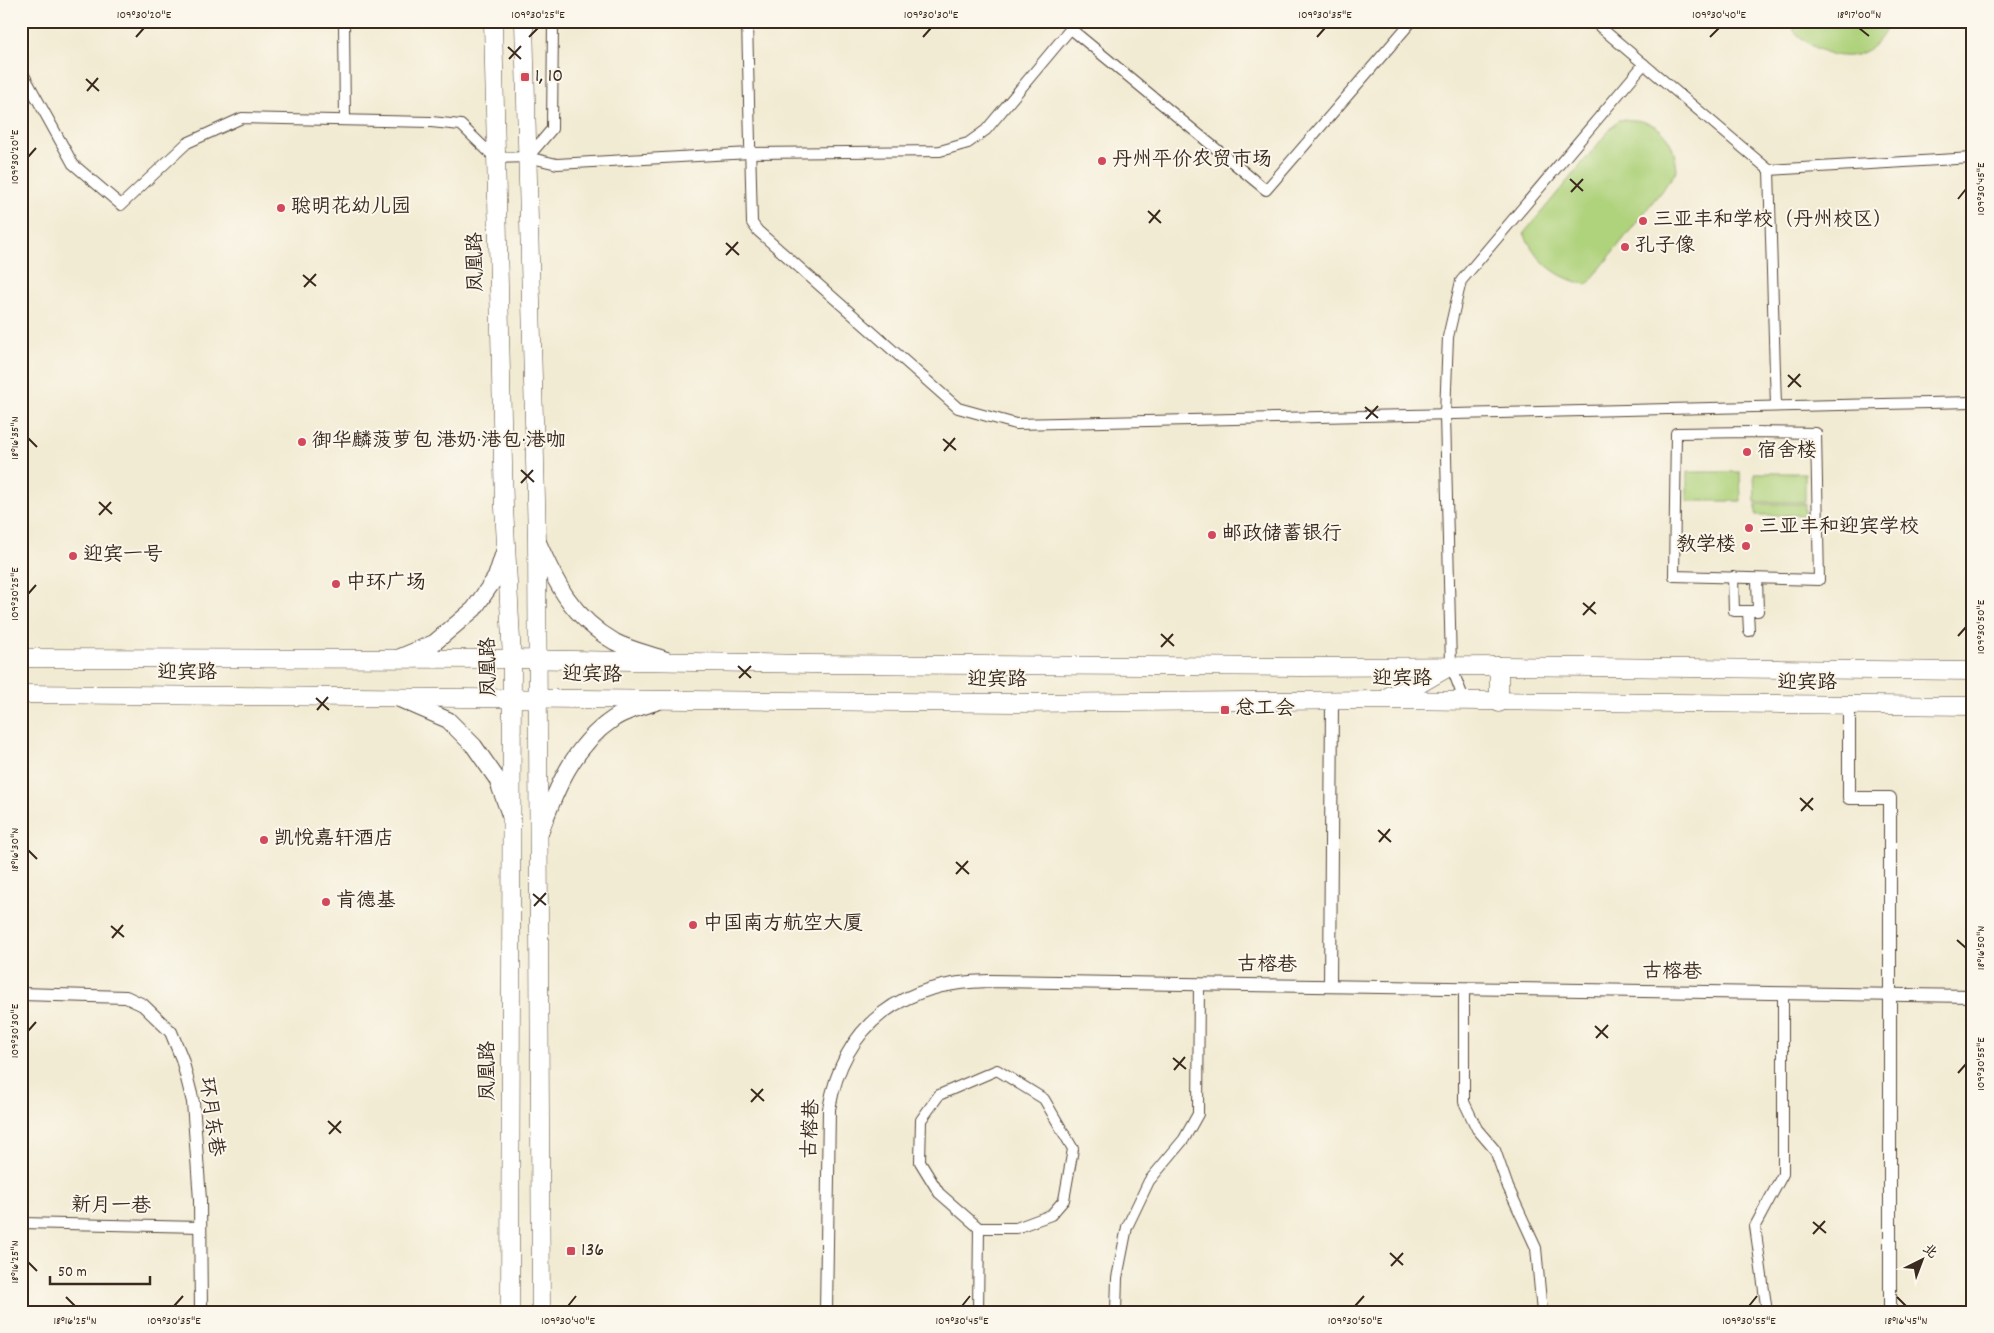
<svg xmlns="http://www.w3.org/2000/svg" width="1994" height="1333" viewBox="0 0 1994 1333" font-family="Dekko,'LXGW WenKai TC',sans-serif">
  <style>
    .pitch { fill: #afd27b; stroke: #757e4c }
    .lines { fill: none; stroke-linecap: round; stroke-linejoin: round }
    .minor-casing { stroke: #564739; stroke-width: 12 }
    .tertiary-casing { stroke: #564739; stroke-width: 14 }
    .primary-casing { stroke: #564739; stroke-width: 18 }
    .trunk-casing { stroke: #564739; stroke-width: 19 }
    .minor { stroke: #fff; stroke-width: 10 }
    .tertiary { stroke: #fff; stroke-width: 12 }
    .primary { stroke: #fff; stroke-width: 16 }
    .trunk { stroke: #fff; stroke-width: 18 }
    .ticks { fill: none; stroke: #3b2a1e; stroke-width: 2 }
    .poi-dot { fill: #d1495b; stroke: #fbf7ec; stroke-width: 2 }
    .labels { text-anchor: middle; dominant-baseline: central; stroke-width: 4; stroke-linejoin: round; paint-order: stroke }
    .poi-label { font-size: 20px; fill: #3b2a1e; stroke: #fbf7ec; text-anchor: start }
    .street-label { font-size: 20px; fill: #3b2a1e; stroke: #fbf7ec }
    .neatline { fill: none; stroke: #3b2a1e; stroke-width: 2 }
    .ticks-label { font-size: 12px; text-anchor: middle; fill: #3b2a1e }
  </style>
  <rect width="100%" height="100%" fill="#fbf7ec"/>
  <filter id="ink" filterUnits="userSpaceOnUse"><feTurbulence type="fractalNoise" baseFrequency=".02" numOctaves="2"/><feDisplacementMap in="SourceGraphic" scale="10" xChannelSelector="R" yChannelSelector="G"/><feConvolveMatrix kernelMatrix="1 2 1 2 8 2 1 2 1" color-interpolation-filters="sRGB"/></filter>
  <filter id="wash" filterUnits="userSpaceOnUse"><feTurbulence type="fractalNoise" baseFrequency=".0096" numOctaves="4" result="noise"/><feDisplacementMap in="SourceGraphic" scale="20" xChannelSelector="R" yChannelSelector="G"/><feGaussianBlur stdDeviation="1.12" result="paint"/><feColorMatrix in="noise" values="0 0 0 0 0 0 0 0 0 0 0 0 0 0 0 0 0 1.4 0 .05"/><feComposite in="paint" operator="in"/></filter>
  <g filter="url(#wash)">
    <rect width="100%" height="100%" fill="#f2ebd3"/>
    <!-- pitch -->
    <g class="pitch">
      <path d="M 1794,21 L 1889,21 L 1889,23 C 1886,29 1883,36 1879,40 C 1855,70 1815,53 1794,31 Z"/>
      <path d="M 1618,120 C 1657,117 1674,134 1677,171 L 1588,284 C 1558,280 1536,261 1524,233 Z"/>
      <polygon points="1687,472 1740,472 1741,501 1687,501"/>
      <polygon points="1754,473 1805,473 1805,502 1755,502"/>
      <rect x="1756" y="504" width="49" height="11"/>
    </g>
  </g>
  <g filter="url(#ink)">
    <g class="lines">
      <!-- minor casing -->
      <g class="minor-casing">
        <g id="minor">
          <polyline points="344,21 345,120"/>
          <polyline points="747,21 752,223 758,231 958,408 1016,424 1973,402"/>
          <polyline points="1593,21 1769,170 1973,158"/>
          <polyline points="1071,29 1266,190 1412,21"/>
          <polyline points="21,70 73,164 121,205 187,143 242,118 431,122 461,125 495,158 527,157 557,164 750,153 940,151 968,143 986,130 1077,21"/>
          <polyline points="528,157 552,129 553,21"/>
          <polyline points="1769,170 1776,406"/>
          <polygon points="1751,432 1816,433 1819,580 1674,576 1676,433"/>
          <polyline points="1733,577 1734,611 1748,611"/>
          <polyline points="1749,631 1748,611 1758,611 1757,579"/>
          <polyline points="1465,702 1451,666 1445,414 1448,337 1461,281 1644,64"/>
          <polyline points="1464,988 1464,1102 1477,1129 1495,1150 1508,1187 1536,1248 1542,1312"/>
          <polygon points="997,1070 1044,1099 1073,1149 1064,1200 1051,1215 1016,1228 979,1228 939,1193 920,1162 921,1120 939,1095"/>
          <polyline points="21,1223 201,1227"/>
          <polyline points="978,1312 979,1228"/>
          <polyline points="1116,1312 1117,1278 1127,1227 1149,1181 1184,1139 1198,1114 1199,984"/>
          <polyline points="1767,1312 1755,1226 1783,1174 1783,993"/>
        </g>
      </g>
      <!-- tertiary casing -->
      <g class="tertiary-casing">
        <g id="tertiary">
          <polyline points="1849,705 1849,798 1890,798 1890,1312"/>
          <polyline points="1330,986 1332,702"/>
          <polyline points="21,994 126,997 143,1005 171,1032 182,1059 193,1102 200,1200 201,1312"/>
          <path d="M 826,1312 L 829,1109 C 844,1022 904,982 989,981 L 1973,996"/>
        </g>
      </g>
      <!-- primary casing -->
      <g class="primary-casing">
        <g id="primary">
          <path d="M 537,540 C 556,584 572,617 615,642 C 630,650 650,654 666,660"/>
          <polyline points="398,658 434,643 474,609 496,577 505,549"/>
          <polyline points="397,698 448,720 474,746 497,779 510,815"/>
          <path d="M 540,833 C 556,789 573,746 613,719 C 625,710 645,706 659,701"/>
        </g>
      </g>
      <!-- trunk casing -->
      <g class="trunk-casing">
        <g id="trunk">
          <polyline points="493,21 504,507 512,659 510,1312"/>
          <polyline points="524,21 537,540 541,1312"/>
          <polyline points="21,658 512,659 811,664 1301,667 1499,666 1973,671"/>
          <polyline points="1499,666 1499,703"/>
          <polyline points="21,694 1016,703 1380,700 1973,706"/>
          <polyline points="1389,696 1416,686 1449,667"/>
        </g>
      </g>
      <!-- minor -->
      <use href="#minor" class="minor"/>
      <!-- tertiary -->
      <use href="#tertiary" class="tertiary"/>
      <!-- primary -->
      <use href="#primary" class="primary"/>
      <!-- trunk -->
      <use href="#trunk" class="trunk"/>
    </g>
  </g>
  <!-- ticks -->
  <path class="ticks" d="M 1859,28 L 1869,36M 136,37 L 144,28M 529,37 L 538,28M 923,37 L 931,28M 1317,37 L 1325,28M 1710,37 L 1719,28M 508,47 L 521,59M 509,59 L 521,46M 86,79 L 99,91M 87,91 L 98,78M 28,157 L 36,148M 1570,179 L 1583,191M 1571,192 L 1583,179M 1958,199 L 1966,189M 1148,211 L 1161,223M 1149,223 L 1160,210M 726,243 L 739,255M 726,255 L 738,242M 303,275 L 316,286M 304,287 L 316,274M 1788,375 L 1801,387M 1788,387 L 1800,374M 1365,407 L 1378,418M 1366,419 L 1378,406M 28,438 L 37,447M 943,439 L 956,450M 944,451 L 955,438M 521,470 L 534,482M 521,483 L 533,470M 99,502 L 112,514M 99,515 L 111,502M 28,594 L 36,585M 1583,603 L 1596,614M 1583,615 L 1595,602M 1161,634 L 1174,646M 1958,636 L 1966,627M 1161,647 L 1173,634M 738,666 L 751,678M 739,678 L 751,666M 316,698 L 329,710M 317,710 L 328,697M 1800,798 L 1813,810M 1801,811 L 1813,798M 1378,830 L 1391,842M 1379,842 L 1390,829M 28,850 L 37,859M 956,862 L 969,874M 956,874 L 968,861M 533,894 L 546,905M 534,906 L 546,893M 111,926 L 124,937M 112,938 L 123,925M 1957,940 L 1966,948M 1595,1026 L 1608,1038M 28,1031 L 36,1022M 1596,1038 L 1608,1025M 1173,1058 L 1186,1069M 1174,1070 L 1185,1057M 1958,1073 L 1966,1064M 751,1089 L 764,1101M 751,1102 L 763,1089M 328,1121 L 341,1133M 329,1134 L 341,1121M 1813,1222 L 1826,1233M 1813,1234 L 1825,1221M 1390,1253 L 1403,1265M 28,1262 L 37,1271M 1391,1266 L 1403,1253M 66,1297 L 75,1306M 1897,1297 L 1906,1306M 174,1306 L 183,1296M 568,1306 L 576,1296M 962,1306 L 970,1296M 1355,1306 L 1364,1296M 1749,1306 L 1757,1296"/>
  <!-- markers -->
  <g class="poi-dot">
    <rect x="520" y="72" width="10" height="10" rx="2.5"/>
    <circle cx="1102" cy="161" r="5"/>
    <circle cx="281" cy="208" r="5"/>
    <circle cx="1643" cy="221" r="5"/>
    <circle cx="1625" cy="247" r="5"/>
    <circle cx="302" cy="442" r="5"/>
    <circle cx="1747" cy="452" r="5"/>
    <circle cx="1749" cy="528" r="5"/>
    <circle cx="1212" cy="535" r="5"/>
    <circle cx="1746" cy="546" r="5"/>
    <circle cx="73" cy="556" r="5"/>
    <circle cx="336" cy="584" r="5"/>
    <rect x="1220" y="705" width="10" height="10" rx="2.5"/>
    <circle cx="264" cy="840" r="5"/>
    <circle cx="326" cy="902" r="5"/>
    <circle cx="693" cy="925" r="5"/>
    <rect x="566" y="1246" width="10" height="10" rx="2.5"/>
  </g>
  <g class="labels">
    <!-- poi labels -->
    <g class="poi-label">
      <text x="535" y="77">1, 10</text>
      <text x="1112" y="161">丹州平价农贸市场</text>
      <text x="291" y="208">聪明花幼儿园</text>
      <text x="1653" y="221">三亚丰和学校（丹州校区）</text>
      <text x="1635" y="247">孔子像</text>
      <text x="312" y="442">御华麟菠萝包 港奶·港包·港咖</text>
      <text x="1757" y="452">宿舍楼</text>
      <text x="1759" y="528">三亚丰和迎宾学校</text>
      <text x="1222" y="535">邮政储蓄银行</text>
      <text x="1736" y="546" text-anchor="end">教学楼</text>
      <text x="83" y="556">迎宾一号</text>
      <text x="346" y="584">中环广场</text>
      <text x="1235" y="710">总工会</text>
      <text x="274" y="840">凯悦嘉轩酒店</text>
      <text x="336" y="902">肯德基</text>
      <text x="703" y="925">中国南方航空大厦</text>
      <text x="581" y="1251">136</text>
    </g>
    <!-- street labels -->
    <g class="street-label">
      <text transform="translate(477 262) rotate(-91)">凤凰路</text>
      <text transform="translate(490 667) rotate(-91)">凤凰路</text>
      <text x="187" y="674">迎宾路</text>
      <text transform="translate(592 676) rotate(1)">迎宾路</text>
      <text x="1402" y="680">迎宾路</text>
      <text x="997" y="681">迎宾路</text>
      <text x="1807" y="684">迎宾路</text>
      <text transform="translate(1267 966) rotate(1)">古榕巷</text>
      <text transform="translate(1672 973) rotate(1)">古榕巷</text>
      <text transform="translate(489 1071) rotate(-90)">凤凰路</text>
      <text transform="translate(210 1117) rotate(82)">环月东巷</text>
      <text transform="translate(812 1129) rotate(-87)">古榕巷</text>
      <text transform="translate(111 1207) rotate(1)">新月一巷</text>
    </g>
  </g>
  <!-- margin -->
  <rect width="1994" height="1333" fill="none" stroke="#fbf7ec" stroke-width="55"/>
  <!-- north arrow -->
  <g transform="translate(1922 1260) rotate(42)" stroke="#fbf7ec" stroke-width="4" paint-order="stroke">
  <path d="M0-4L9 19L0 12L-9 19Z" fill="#3b2a1e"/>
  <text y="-8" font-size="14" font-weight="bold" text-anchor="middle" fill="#3b2a1e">北</text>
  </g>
  <!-- scale -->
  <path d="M50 1276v8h100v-8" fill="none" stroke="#3b2a1e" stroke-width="2.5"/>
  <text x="58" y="1276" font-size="15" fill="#3b2a1e" stroke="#fbf7ec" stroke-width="4" paint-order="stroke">50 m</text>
  <rect x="28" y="28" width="1938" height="1278" class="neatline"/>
  <g class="ticks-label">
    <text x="144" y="18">109°30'20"E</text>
    <text x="538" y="18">109°30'25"E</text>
    <text x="931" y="18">109°30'30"E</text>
    <text x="1325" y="18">109°30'35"E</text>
    <text x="1719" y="18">109°30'40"E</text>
    <text x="1859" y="18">18°17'00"N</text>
    <text transform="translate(14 157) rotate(-90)" y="4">109°30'20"E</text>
    <text transform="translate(1980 189) rotate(-90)" y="4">109°30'45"E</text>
    <text transform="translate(14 438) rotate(-90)" y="4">18°16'35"N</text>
    <text transform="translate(14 594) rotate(-90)" y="4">109°30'25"E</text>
    <text transform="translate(1980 627) rotate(-90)" y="4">109°30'50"E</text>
    <text transform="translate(14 850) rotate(-90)" y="4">18°16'30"N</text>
    <text transform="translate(1980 948) rotate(-90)" y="4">18°16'50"N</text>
    <text transform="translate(14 1031) rotate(-90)" y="4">109°30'30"E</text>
    <text transform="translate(1980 1064) rotate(-90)" y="4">109°30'55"E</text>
    <text transform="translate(14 1262) rotate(-90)" y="4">18°16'25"N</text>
    <text x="75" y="1324">18°16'25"N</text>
    <text x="174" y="1324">109°30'35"E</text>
    <text x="568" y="1324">109°30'40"E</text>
    <text x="962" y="1324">109°30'45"E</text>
    <text x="1355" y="1324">109°30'50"E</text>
    <text x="1749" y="1324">109°30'55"E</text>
    <text x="1906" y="1324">18°16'45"N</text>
  </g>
</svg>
